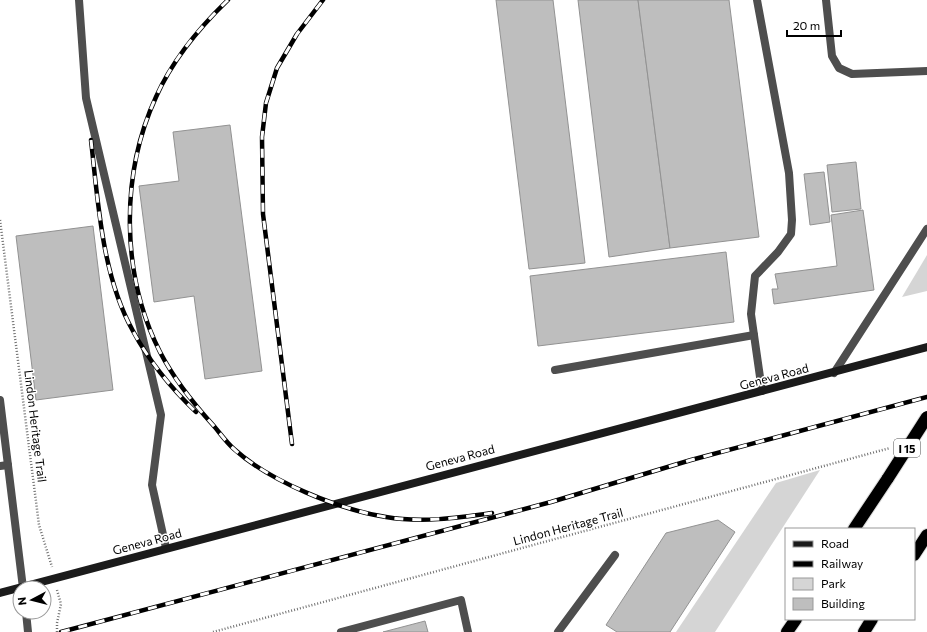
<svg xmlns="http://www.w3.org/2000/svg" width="927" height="632" viewBox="0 0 927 632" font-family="Commissioner,sans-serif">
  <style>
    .green { fill: #d5d5d5 }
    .building { fill: #bebebe; stroke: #929292 }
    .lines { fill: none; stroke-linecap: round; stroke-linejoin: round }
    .motorway-casing { stroke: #dbdbdb; stroke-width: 14 }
    .path { stroke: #707070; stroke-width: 2.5; stroke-dasharray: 1 2; stroke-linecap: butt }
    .service { stroke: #4e4e4e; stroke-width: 8 }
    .tertiary { stroke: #4e4e4e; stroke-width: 8 }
    .secondary { stroke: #1b1b1b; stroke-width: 8 }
    .motorway { stroke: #000; stroke-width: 12 }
    .rail-casing { stroke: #000; stroke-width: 4.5 }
    .rail { stroke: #fff; stroke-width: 3; stroke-dasharray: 9; stroke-linecap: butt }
    .motorway-bridge-casing { stroke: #dbdbdb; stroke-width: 14; stroke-linecap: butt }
    .motorway-bridge { stroke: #000; stroke-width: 12 }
    .labels { text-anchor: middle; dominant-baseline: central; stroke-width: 3; stroke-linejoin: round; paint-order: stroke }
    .shield { fill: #fff; stroke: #4c4c4c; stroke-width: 1 }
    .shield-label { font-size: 11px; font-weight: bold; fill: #000 }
    .street-label { font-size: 12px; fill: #000; stroke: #fff }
  </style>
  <rect width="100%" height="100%" fill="#fff"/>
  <!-- green -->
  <g class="green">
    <polygon points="927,255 927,291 902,297"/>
    <polygon points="820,470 715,632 676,632 776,483"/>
  </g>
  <!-- building -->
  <g class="building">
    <polygon points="496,0 553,0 585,263 529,269"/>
    <polygon points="578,0 638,0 670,248 609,257"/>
    <polygon points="638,0 729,0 759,237 670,248"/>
    <polygon points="230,125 262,371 205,379 194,296 154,302 139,186 179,181 173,132"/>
    <polygon points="856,162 861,209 832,212 827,165"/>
    <polygon points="824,172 830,222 810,225 804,174"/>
    <polygon points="863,210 874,290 774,304 772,289 778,289 775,274 837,266 831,215"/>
    <polygon points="93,226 113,390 36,400 16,236"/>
    <polygon points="726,252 734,322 538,346 530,276"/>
    <polygon points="718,520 735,532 670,632 617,632 606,625 666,533"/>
    <polygon points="425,621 428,632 383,632"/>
  </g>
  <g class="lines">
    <!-- motorway casing -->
    <g class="motorway-casing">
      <g id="motorway">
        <polyline points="854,529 888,478"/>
        <polyline points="914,555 927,535"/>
        <polyline points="787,632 796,619"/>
        <polyline points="864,632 872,619"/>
      </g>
    </g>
    <!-- path -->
    <g class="path">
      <polyline points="0,220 39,525 52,567"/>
      <polyline points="57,632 57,623 61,604 57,590"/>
      <polyline points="213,632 890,448"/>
    </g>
    <!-- service -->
    <g class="service">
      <polyline points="79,0 86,98 161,415 152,485 166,548"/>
      <polyline points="757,0 789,173 792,220 791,234 778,252 755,276 751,314 762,391"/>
      <polyline points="826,0 832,56 839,68 852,74 927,71"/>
      <polyline points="555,370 754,335"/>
      <polyline points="834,373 927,229"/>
      <polyline points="0,466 8,465"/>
      <polyline points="341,632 461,600 468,632"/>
      <polyline points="558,632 615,555"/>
    </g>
    <!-- tertiary -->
    <g class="tertiary">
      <polyline points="0,400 23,588"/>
      <polyline points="26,612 28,632"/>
    </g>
    <!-- secondary -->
    <polyline class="secondary" points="0,593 927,347"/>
    <!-- motorway -->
    <use href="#motorway" class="motorway"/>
    <!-- rail casing -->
    <g class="rail-casing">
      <g id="rail">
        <path d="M 228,0 C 199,28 173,59 156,97 C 120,175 121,275 160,352 C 174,379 193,403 213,425 C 220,433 226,442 234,449 C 269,481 340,510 386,517 C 421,523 457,518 492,513"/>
        <path d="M 91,140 C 98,202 102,276 133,331 C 149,361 172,389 196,412"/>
        <polyline points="292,444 263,214 262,137 266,103 277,68 297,34 323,0"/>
        <polyline points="61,632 551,502 691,460 927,397"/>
      </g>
    </g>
    <!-- rail -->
    <use href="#rail" class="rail"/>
    <!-- motorway-bridge casing -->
    <g class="motorway-bridge-casing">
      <polyline id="motorway-bridge" points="888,478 927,417"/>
    </g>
    <!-- motorway-bridge -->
    <use href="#motorway-bridge" class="motorway-bridge"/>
  </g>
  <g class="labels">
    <!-- shield labels -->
    <rect class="shield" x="894" y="439" width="26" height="18" rx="3"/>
    <g class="shield-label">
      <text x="907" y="448">I 15</text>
    </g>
    <!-- street labels -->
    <g class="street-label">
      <text transform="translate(774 376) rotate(-15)">Geneva Road</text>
      <text transform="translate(36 426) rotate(83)">Lindon Heritage Trail</text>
      <text transform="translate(460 457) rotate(-15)">Geneva Road</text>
      <text transform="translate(568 526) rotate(-15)">Lindon Heritage Trail</text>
      <text transform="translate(147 541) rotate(-15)">Geneva Road</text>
    </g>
  </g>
  <!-- legend -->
  <rect x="785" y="528" width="130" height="92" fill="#ffffff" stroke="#999999"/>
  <rect x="793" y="541" width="20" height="6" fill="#1b1b1b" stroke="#999999"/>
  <text x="821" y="548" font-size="12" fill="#000000">Road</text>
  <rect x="793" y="561" width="20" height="6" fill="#000000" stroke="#999999"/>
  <text x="821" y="568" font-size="12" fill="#000000">Railway</text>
  <rect x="793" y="578" width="20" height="12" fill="#d5d5d5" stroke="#999999"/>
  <text x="821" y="588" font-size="12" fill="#000000">Park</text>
  <rect x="793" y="598" width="20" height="12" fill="#bebebe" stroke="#999999"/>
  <text x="821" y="608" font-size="12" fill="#000000">Building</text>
  <!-- north arrow -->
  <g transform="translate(32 600) rotate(263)"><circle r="19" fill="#ffffff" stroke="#999999"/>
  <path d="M0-3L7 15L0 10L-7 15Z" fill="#000000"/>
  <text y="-6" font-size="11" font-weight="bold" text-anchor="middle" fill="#000000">N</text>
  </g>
  <!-- scale -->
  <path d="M787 30v6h54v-6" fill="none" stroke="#000000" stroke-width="2"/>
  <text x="793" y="30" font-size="12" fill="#000000" stroke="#ffffff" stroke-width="3" paint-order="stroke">20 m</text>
</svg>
